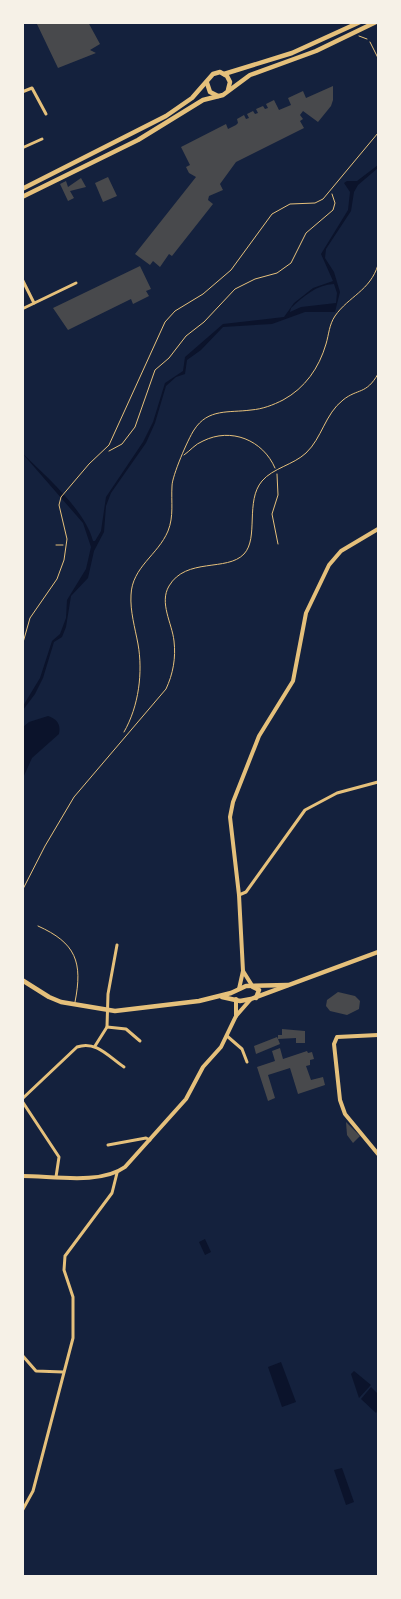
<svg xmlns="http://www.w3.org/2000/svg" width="401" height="1599" viewBox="0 0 401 1599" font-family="'Source Serif 4',serif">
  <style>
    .water { fill: #0b132b; fill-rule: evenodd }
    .building { fill: #48494c }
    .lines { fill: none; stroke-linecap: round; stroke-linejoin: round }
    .path { stroke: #e5c07b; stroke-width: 1 }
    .service { stroke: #e5c07b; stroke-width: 1 }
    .minor { stroke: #e5c07b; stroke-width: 3 }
    .tertiary { stroke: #e5c07b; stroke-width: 4 }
    .secondary { stroke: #e5c07b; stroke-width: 4.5 }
    .primary { stroke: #e5c07b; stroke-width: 4.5 }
  </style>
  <rect width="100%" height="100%" fill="#14213d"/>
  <!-- water -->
  <g class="water">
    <path d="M 378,165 L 378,168 L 358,185 L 354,192 L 351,211 L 326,249 L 325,258 L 334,272 L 340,292 L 335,312 L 305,312 L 272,324 L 223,327 L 201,350 L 187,360 L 185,374 L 176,377 L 166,386 L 155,423 L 146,443 L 111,493 L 106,506 L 104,532 L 94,551 L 88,578 L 71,596 L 66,627 L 62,637 L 54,642 L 43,678 L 35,694 L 23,710 L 23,706 L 40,678 L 52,641 L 60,634 L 66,618 L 67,600 L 86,569 L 91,547 L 83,523 L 22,453 C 45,475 85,510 93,541 L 95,541 L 101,531 L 106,497 L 143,442 L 153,422 L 165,383 L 183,371 L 185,357 L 223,324 L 284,317 L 294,303 L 313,288 L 333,281 L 321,254 L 348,210 L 350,192 L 344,183 L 347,181 L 357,181 ZM 334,284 L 337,293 L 336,303 L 301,307 L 290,312 L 291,308 C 304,296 316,285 334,284 Z"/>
    <path d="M 48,716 C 57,719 61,724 59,734 L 32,758 L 23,778 L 23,727 L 29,722 Z"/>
    <polygon points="205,1239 211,1252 205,1255 199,1242"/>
    <polygon points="281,1362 296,1402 282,1407 268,1367"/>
    <polygon points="354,1371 371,1385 359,1398 351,1374"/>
    <polygon points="371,1387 378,1394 378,1409 376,1413 361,1399"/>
    <polygon points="342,1468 354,1502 346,1505 334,1470"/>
  </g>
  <!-- building -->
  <g class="building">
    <polygon points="36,22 88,22 100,44 90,50 96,53 58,68"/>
    <polygon points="333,86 333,100 331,106 318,122 303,111 300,115 303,119 300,121 304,128 236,162 220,184 223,190 209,196 208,200 213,204 172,256 169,254 160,267 153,261 150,265 135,254 196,177 189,173 186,167 190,165 181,147 226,124 228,129 236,125 238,123 237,119 244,115 246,119 249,118 247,114 253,111 255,114 258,113 256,109 263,106 265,109 268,108 266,104 274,100 279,110 291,105 288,98 303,91 306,98"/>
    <polygon points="108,177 117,196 103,202 95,183"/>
    <polygon points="81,178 86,187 70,191 74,198 68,201 60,184 66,181 68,187"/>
    <polygon points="140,266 151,289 146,291 149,296 133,304 131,299 68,330 53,308"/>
    <polygon points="338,992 355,996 360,1001 359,1009 347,1015 330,1011 326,1006 327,1000"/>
    <polygon points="282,1029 305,1031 305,1043 296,1043 296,1038 278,1039 280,1044 256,1054 254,1046 277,1037 278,1039 278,1035 282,1035"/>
    <polygon points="280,1048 283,1059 307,1051 308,1053 312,1052 314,1059 310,1060 310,1065 306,1066 311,1080 323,1077 325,1085 298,1094 290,1068 268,1075 275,1098 268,1101 257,1067 275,1061 272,1051"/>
    <polygon points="346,1122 360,1136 353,1143 347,1135"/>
  </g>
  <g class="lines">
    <!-- path -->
    <g class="path">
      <polyline points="359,36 367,39"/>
      <polyline points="109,451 122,444 135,427 155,370 169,358 186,336 204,322 235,289 255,279 277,273 291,263 306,233 333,210 335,203 332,194"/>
      <path d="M 184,455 C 190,451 195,444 203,441 C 231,427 263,440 275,468"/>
      <polyline points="277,474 278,495 272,514 278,544"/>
      <polyline points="56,545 63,545"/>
      <path d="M 124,732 C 139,706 143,672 138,644 C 135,628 130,611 131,595 C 132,567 158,555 168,531 C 174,516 171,502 172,486 C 172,476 188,439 194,430 C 208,408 229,413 251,410 C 263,409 273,405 283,400 C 305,388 319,368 326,344 C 329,334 329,325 335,316 C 349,296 370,291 378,265"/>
    </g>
    <!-- service -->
    <g class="service">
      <polyline points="370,42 378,58"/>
      <polyline points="22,646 30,618 57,579 64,560 67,539 59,505 61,497 89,464 109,445 165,322 175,311 203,294 231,270 272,214 290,204 315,203 323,199 378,133"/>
      <path d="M 22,891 L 45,846 L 74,797 L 166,689 C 173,674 176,658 174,641 C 172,623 159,603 169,586 C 186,557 227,572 244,554 C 259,538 245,501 262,481 C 273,468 293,465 306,453 C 322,438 325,414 343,400 C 358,388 366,395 378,374"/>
      <path d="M 38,926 C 76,943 83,962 75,1002"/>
    </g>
    <!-- minor -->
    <g class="minor">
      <polyline points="22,92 32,88 46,114"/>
      <polyline points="22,148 42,139"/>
      <polyline points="22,279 34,303"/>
      <polyline points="22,309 76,283"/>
      <polyline points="239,895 246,892 305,810 337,793 378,782"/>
      <polyline points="107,1027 126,1029 140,1041"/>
      <polyline points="227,1036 242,1049 247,1062"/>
      <polyline points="95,1046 107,1027 108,994 117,945"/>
      <path d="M 22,1099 L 77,1047 C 96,1040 109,1057 124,1067"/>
      <polyline points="22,1101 59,1157 56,1177"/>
      <polyline points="108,1145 146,1138 150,1140"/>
      <polyline points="22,1355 36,1371 63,1372"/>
      <polyline points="22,1511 33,1491 73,1338 73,1297 64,1270 65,1256 112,1193 117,1173"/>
    </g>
    <!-- tertiary -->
    <g class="tertiary">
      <polyline points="243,971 253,987"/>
      <polyline points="239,989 243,971 239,895 230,817 233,802 259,736 293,681 306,613 329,565 341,551 378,529"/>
      <polyline points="236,999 236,1016"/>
      <polyline points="378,1035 337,1037 334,1044 340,1100 345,1114 378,1154"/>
      <path d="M 22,1176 C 53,1176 100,1185 125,1167 L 186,1099 L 203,1067 L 221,1047 L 236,1016 L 250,1000"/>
    </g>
    <!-- secondary -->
    <g class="secondary">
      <polyline points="22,980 49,997 61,1002 115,1011 199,1001 231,993 246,986 288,985"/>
      <polyline points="253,987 259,990 256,998"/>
      <polyline points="222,997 240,1001 251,999 378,952"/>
    </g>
    <!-- primary -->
    <g class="primary">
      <polyline points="224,74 292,53 360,22"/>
      <polyline points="207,83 210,92 218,96"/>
      <polyline points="22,189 166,116 192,98 213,74 220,72 227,76 230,82 228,90"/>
      <polyline points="22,197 138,140 203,100 223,95 250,75 316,51 376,22"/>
    </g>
  </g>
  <!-- border -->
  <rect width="401" height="1599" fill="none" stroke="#f6f1e7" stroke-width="48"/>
</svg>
